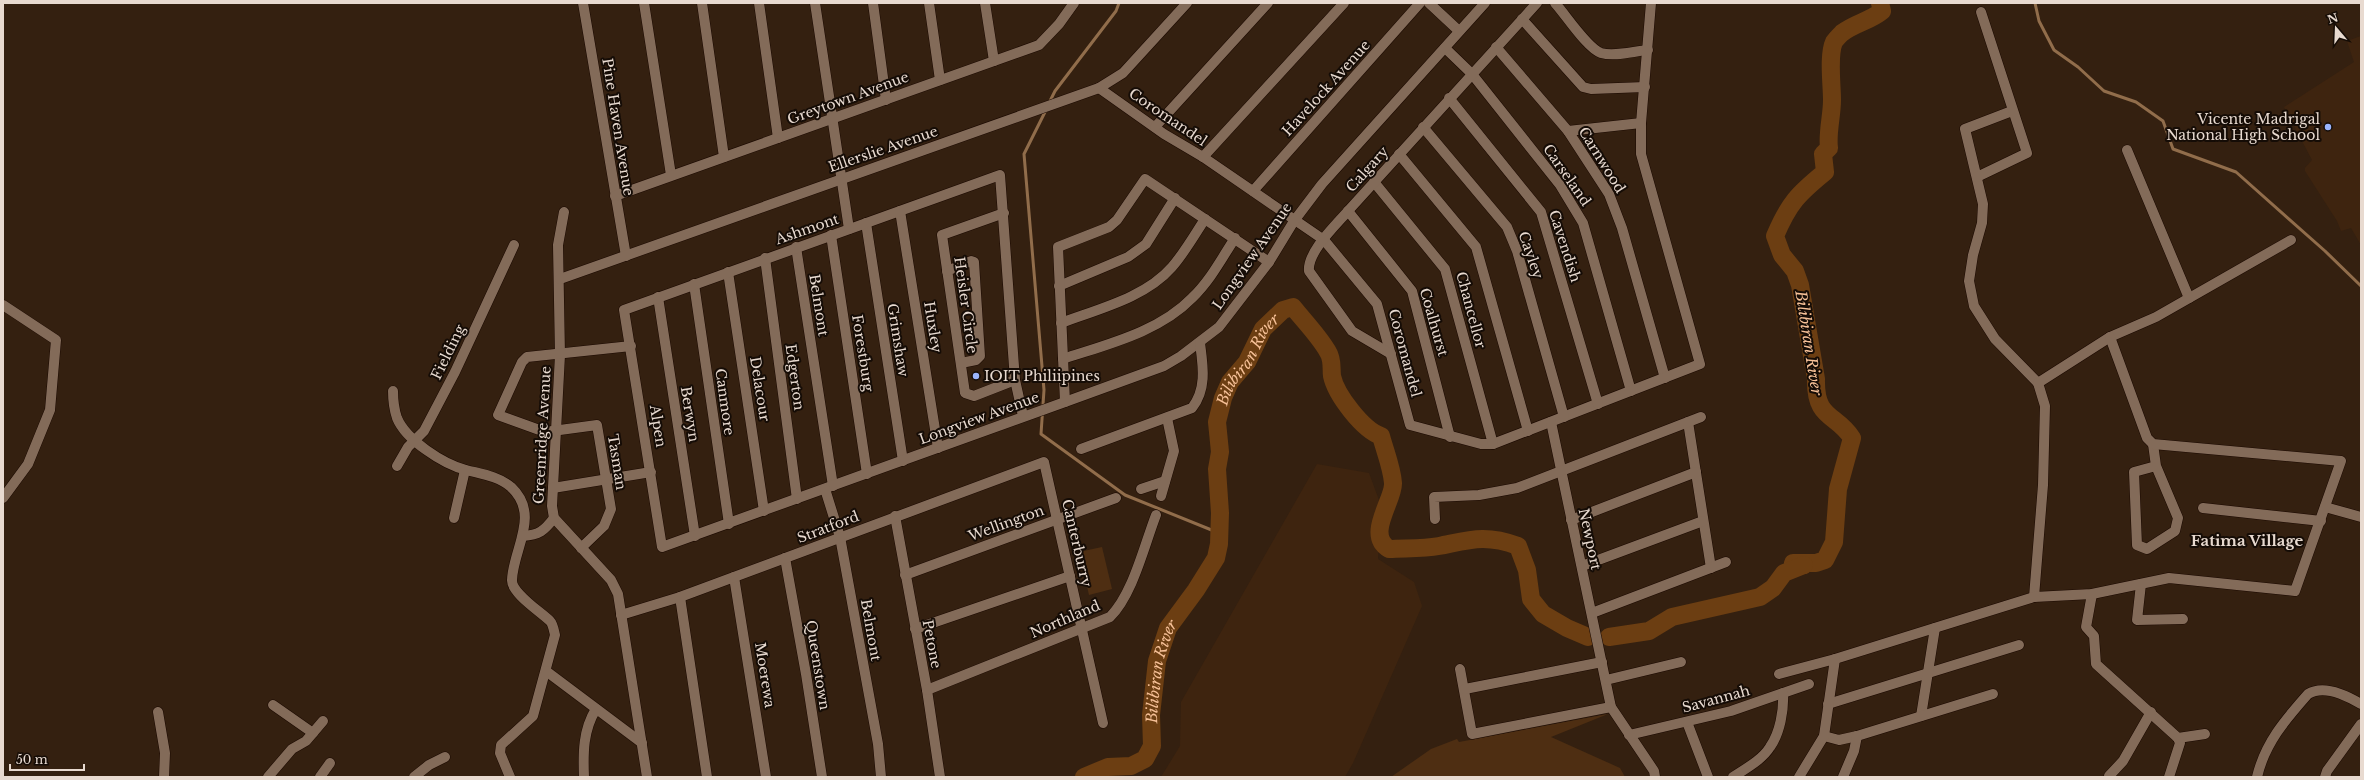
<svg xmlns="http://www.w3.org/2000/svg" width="2364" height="780" viewBox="0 0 2364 780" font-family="'Libre Baskerville',serif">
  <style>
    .built { fill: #3e240f }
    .green { fill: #4e2e12 }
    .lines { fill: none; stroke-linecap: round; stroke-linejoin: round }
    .stream { stroke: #916d4b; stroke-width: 3 }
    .river { stroke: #6c3e12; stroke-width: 18 }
    .minor-casing { stroke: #1b0900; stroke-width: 11 }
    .minor { stroke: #836b59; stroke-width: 10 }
    .poi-dot { fill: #9bb5fd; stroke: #150c06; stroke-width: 1.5 }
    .labels { text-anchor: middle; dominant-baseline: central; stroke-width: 4; stroke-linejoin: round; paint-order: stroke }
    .street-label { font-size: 14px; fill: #e8dad0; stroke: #150c06 }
    .poi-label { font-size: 14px; fill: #e8dad0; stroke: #150c06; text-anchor: end }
    .water-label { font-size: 15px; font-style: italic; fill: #f6c097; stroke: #150c06 }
    .neighbourhood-label { font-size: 15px; font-weight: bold; fill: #e8dad0; stroke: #150c06 }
  </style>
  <rect width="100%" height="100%" fill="#342010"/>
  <!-- built -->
  <g class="built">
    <polygon points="2361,36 2361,245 2351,228 2341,231 2337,221 2305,171 2305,168 2312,160 2284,107 2354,62 2347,41"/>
    <polygon points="1317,464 1369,473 1380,503 1378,559 1414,582 1422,606 1353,763 1345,777 1161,777 1180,746 1181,702"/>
  </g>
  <!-- green -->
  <g class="green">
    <polygon points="1102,547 1112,589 1089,595 1079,552"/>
    <polygon points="1608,714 1551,737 1620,768 1625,777 1391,777 1431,749 1457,739 1459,742"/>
  </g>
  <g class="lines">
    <!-- stream -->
    <g class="stream">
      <polyline points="2035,3 2039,21 2054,50 2078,67 2104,91 2136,102 2163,121 2173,149 2236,172 2325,251 2361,286"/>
      <polyline points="1049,103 1055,91 1116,11 1119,3"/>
      <polyline points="1046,110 1024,154 1044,390 1041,434 1125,495 1219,533"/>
    </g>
    <!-- river -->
    <g class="river">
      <path d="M 1804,565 L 1793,563 L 1816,563 L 1825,560 L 1834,542 L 1838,489 L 1852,438 C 1836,413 1815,420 1816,379 L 1800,285 L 1795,271 L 1782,255 L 1775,236 C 1789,203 1798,194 1825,172 L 1823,154 L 1829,148 C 1827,133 1832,116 1832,100 C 1832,85 1828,55 1834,42 C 1836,39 1840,35 1842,33 C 1855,23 1870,21 1882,11 L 1880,3"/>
      <polyline points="1609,637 1649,631 1672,617 1760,597 1773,588 1784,573 1804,565"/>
      <path id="s1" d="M 1084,777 L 1108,767 L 1131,766 L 1145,759 L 1152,746 L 1151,715 L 1157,661 L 1168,628 L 1196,590 L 1216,558 L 1219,544 L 1220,513 L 1217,469 L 1220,452 L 1217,422 L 1223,398 L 1230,382 L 1247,362 L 1263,329 L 1283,310 L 1293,307 C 1304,321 1319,336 1328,352 C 1333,360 1331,368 1332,376 C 1336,395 1363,430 1381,436 C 1385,451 1392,468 1393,483 C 1394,500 1365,535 1389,549 C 1405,548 1423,549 1439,546 C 1470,540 1485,534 1518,546 L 1527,570 L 1531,599 L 1543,614 L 1567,628 L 1588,637"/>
    </g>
    <!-- minor casing -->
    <g class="minor-casing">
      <g id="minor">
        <polyline points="583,3 626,256"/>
        <polyline points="644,3 671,175"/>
        <polyline points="702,3 724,157"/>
        <polyline points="759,3 778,138"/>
        <polyline points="815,3 849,229"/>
        <polyline points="873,3 886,100"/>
        <polyline points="929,3 940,80"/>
        <polyline points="985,3 994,61"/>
        <polyline points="1429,3 1459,31"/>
        <path d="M 1555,3 C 1566,15 1587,48 1601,53 C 1615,57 1634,51 1648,50"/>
        <polyline points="1522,19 1583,87 1591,89 1645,87"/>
        <polyline points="1496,47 1568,131 1609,194 1622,228 1665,378"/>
        <polyline points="1445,48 1472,74 1560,185 1583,223 1631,391"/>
        <polyline points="1099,88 1164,134 1203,157 1324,240 1377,304 1410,425 1481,444 1493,444 1700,364 1641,154 1641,123 1651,3"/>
        <polyline points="1449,98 1541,212 1598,404"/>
        <polyline points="2012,111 1965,129 1983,204 1982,223 1973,255 1969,281 1974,306 1995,339 2038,383 2045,406 2043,485 2034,597"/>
        <polyline points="1155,127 1268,3"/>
        <polyline points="1423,127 1507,227 1517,251 1564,417"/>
        <polyline points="1568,131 1641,123"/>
        <polyline points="2127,150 2189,298"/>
        <polyline points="1399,154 1476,247 1528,431"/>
        <polyline points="1203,157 1344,3"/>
        <polyline points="1977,177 2027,153 1981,12"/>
        <polyline points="1374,182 1445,269 1493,444"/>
        <polyline points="1253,191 1420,3"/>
        <polyline points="615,196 1039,45 1059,24 1074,3"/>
        <polyline points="900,211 938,448"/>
        <polyline points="1348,211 1412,291 1450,437"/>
        <polyline points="564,212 558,245 560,355 552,506 554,518 611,580 618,594 647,777"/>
        <polyline points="1004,213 942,235 965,393 974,396 1015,380"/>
        <polyline points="866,223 903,461"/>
        <polyline points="831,235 867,474"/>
        <polyline points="796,247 833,486"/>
        <polyline points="765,258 797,499"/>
        <polyline points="947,271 971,261 974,262 980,356 976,360 961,363"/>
        <polyline points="728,272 764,511"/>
        <polyline points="560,279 1099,88 1123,73 1187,3"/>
        <polyline points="694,284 729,524"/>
        <polyline points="1059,286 1128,257 1146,244 1175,198"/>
        <polyline points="658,297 695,536"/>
        <polyline points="3,305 56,340 50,410 28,464 3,498"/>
        <path d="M 1061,323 C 1098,309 1145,298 1172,267 C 1185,252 1195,234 1205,219"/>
        <path d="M 1391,354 L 1352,331 L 1309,271 C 1307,252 1336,225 1348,211 L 1537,3"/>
        <path d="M 1063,359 C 1108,344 1159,332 1192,298 C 1210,281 1222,258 1235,238"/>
        <polyline points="2038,383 2110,337 2156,317 2291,240"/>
        <path d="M 393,391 C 393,401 394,409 397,418 C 406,440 443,464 466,470 C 481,474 498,476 511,487 C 541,515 513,549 512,580 C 511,593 541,612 550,621 C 553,624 554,631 555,635 L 533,716 L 501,745 L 500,753 L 510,777"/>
        <polyline points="1065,402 1058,247 1109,227 1117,220 1145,179 1269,262"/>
        <polyline points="1023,416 1015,380 1000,175 624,310 662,547 1065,402 1164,366 1181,356 1219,327 1269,262 1294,221 1322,184 1485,3"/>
        <polyline points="1551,422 1611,707 1654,771 1655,777"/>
        <polyline points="1688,422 1711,568"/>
        <polyline points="2153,444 2156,466 2178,518 2175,531 2147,549 2137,545 2134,472 2156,466"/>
        <path d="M 1081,449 L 1192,408 C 1207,389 1203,366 1200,343"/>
        <polyline points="397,466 408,447 424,431 455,372 514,245"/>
        <polyline points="553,488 651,472"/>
        <polyline points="825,489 840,537 878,744 881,777"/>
        <polyline points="1141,489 1165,481"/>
        <polyline points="1161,496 1174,451 1167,418"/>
        <polyline points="2325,507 2361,517"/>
        <polyline points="2203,508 2321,521"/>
        <polyline points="895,516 927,690 940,777"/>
        <polyline points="454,518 465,470"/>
        <polyline points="1435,519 1434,497 1479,495 1517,488 1701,417"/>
        <polyline points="1571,520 1696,472"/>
        <path d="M 523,536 C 539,535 544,531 554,518"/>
        <polyline points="581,548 604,526 611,509 597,425 545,432 498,415 522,362 527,357 631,346"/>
        <polyline points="785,558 806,674 822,777"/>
        <polyline points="1582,566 1703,521"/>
        <polyline points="905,575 1116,498"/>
        <polyline points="734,577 766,777"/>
        <polyline points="2141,584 2137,620 2183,619"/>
        <polyline points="2092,594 2086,627 2094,636 2096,664 2178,738 2205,734"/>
        <polyline points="680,597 707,777"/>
        <polyline points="1592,613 1726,562"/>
        <polyline points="621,615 680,597 1044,462 1103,723"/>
        <polyline points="915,629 1070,576"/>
        <polyline points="1460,669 1472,734 1611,707"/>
        <polyline points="546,671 642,743"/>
        <polyline points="1779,674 1835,659 2034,597 2092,594 2169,578 2295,591 2341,461 2153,444 2147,438 2110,337"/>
        <polyline points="1606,680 1681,662"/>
        <polyline points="1465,689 1602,662"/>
        <path d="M 927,690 L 1110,617 C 1133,594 1144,546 1156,515"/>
        <polyline points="1828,704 2019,645"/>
        <polyline points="273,705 313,733"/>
        <polyline points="158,712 165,753 164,777"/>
        <polyline points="1921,716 1935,628"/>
        <polyline points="1687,722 1708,777"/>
        <polyline points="1629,735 1731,711 1809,684"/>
        <polyline points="1824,736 1839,740 1857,736 1993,694"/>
        <polyline points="2109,776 2123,761 2151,712"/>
        <polyline points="268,777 292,749 306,741 323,721"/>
        <polyline points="320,777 330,763"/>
        <polyline points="414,777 429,765 445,757"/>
        <path d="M 584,777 C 583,753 583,730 596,709"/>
        <path d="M 1733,777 C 1745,769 1762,760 1770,747 C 1780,733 1784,710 1783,693"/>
        <polyline points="1799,777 1824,736 1835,659"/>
        <polyline points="1843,777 1854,751 1857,736"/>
        <polyline points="2169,777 2180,743 2178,738"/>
        <path d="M 2257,777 C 2265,743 2285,720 2308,694 C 2324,684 2346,695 2361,704"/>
        <polyline points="2325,777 2327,771 2361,724"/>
      </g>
    </g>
    <!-- minor -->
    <use href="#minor" class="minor"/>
  </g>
  <!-- markers -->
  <g class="poi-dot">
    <circle cx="2328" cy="127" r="4"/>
    <circle cx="976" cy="376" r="4"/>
  </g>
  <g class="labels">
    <!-- street labels -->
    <g class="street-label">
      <text transform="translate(1326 88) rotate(-48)">Havelock Avenue</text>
      <text transform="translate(848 98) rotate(-20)">Greytown Avenue</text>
      <text transform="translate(1168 117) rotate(34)">Coromandel</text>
      <text transform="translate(618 127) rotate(81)">Pine Haven Avenue</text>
      <text transform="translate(883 149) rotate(-19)">Ellerslie Avenue</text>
      <text transform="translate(1602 160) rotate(58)">Carnwood</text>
      <text transform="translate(1367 169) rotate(-48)">Calgary</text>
      <text transform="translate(1567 175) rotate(55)">Carseland</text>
      <text transform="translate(807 229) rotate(-19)">Ashmont</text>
      <text transform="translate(1565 246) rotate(72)">Cavendish</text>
      <text transform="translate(1531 255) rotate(71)">Cayley</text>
      <text transform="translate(1252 256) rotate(-55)">Longview Avenue</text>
      <text transform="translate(819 305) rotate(81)">Belmont</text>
      <text transform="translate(966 305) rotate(82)">Heisler Circle</text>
      <text transform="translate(1471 310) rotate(75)">Chancellor</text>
      <text transform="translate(1434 322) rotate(74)">Coalhurst</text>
      <text transform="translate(933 327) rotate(81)">Huxley</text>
      <text transform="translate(898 340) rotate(81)">Grimshaw</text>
      <text transform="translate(448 352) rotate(-64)">Fielding</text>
      <text transform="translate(863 353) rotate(81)">Forestburg</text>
      <text transform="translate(1405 353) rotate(75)">Coromandel</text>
      <text transform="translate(795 377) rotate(82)">Edgerton</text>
      <text transform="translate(760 389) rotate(81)">Delacour</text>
      <text transform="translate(725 402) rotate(82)">Canmore</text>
      <text transform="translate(690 414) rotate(81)">Berwyn</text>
      <text transform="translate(979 418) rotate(-20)">Longview Avenue</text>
      <text transform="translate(658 426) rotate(81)">Alpen</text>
      <text transform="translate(542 435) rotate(-87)">Greenridge Avenue</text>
      <text transform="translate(617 462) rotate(81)">Tasman</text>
      <text transform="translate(1006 523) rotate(-20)">Wellington</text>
      <text transform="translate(828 527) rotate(-21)">Stratford</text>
      <text transform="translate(1590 539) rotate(78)">Newport</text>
      <text transform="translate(1077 543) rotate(77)">Canterburry</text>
      <text transform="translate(1065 619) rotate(-23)">Northland</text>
      <text transform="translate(871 630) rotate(80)">Belmont</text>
      <text transform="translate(932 644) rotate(79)">Petone</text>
      <text transform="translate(818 665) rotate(81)">Queenstown</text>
      <text transform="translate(765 675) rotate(81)">Moerewa</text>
      <text transform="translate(1716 699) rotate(-15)">Savannah</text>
    </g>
    <!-- poi labels -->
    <g class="poi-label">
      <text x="2320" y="119">Vicente Madrigal<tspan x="2320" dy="16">National High School</tspan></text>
      <text x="984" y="376" text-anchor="start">IOIT Philiipines</text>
    </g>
    <!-- water labels -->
    <g class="water-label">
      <text transform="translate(1809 343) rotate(81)">Bilibiran River</text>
      <text stroke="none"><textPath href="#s1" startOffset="492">Bilibiran River</textPath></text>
      <text stroke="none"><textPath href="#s1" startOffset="155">Bilibiran River</textPath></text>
    </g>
    <!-- neighbourhood labels -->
    <g class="neighbourhood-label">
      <text x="2247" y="540">Fatima Village</text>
    </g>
  </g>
  <!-- border -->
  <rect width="2364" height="780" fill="none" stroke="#e8dad0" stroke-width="8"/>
  <!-- north arrow -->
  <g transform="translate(2336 28) rotate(341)" stroke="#150c06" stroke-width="3" paint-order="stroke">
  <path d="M0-3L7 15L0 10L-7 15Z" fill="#e8dad0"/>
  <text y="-6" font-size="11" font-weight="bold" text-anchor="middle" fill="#e8dad0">N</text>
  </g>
  <!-- scale -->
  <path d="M10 764v6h74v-6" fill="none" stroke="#e8dad0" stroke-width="2"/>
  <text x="16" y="764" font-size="12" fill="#e8dad0" stroke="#150c06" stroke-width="3" paint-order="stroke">50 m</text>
</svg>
